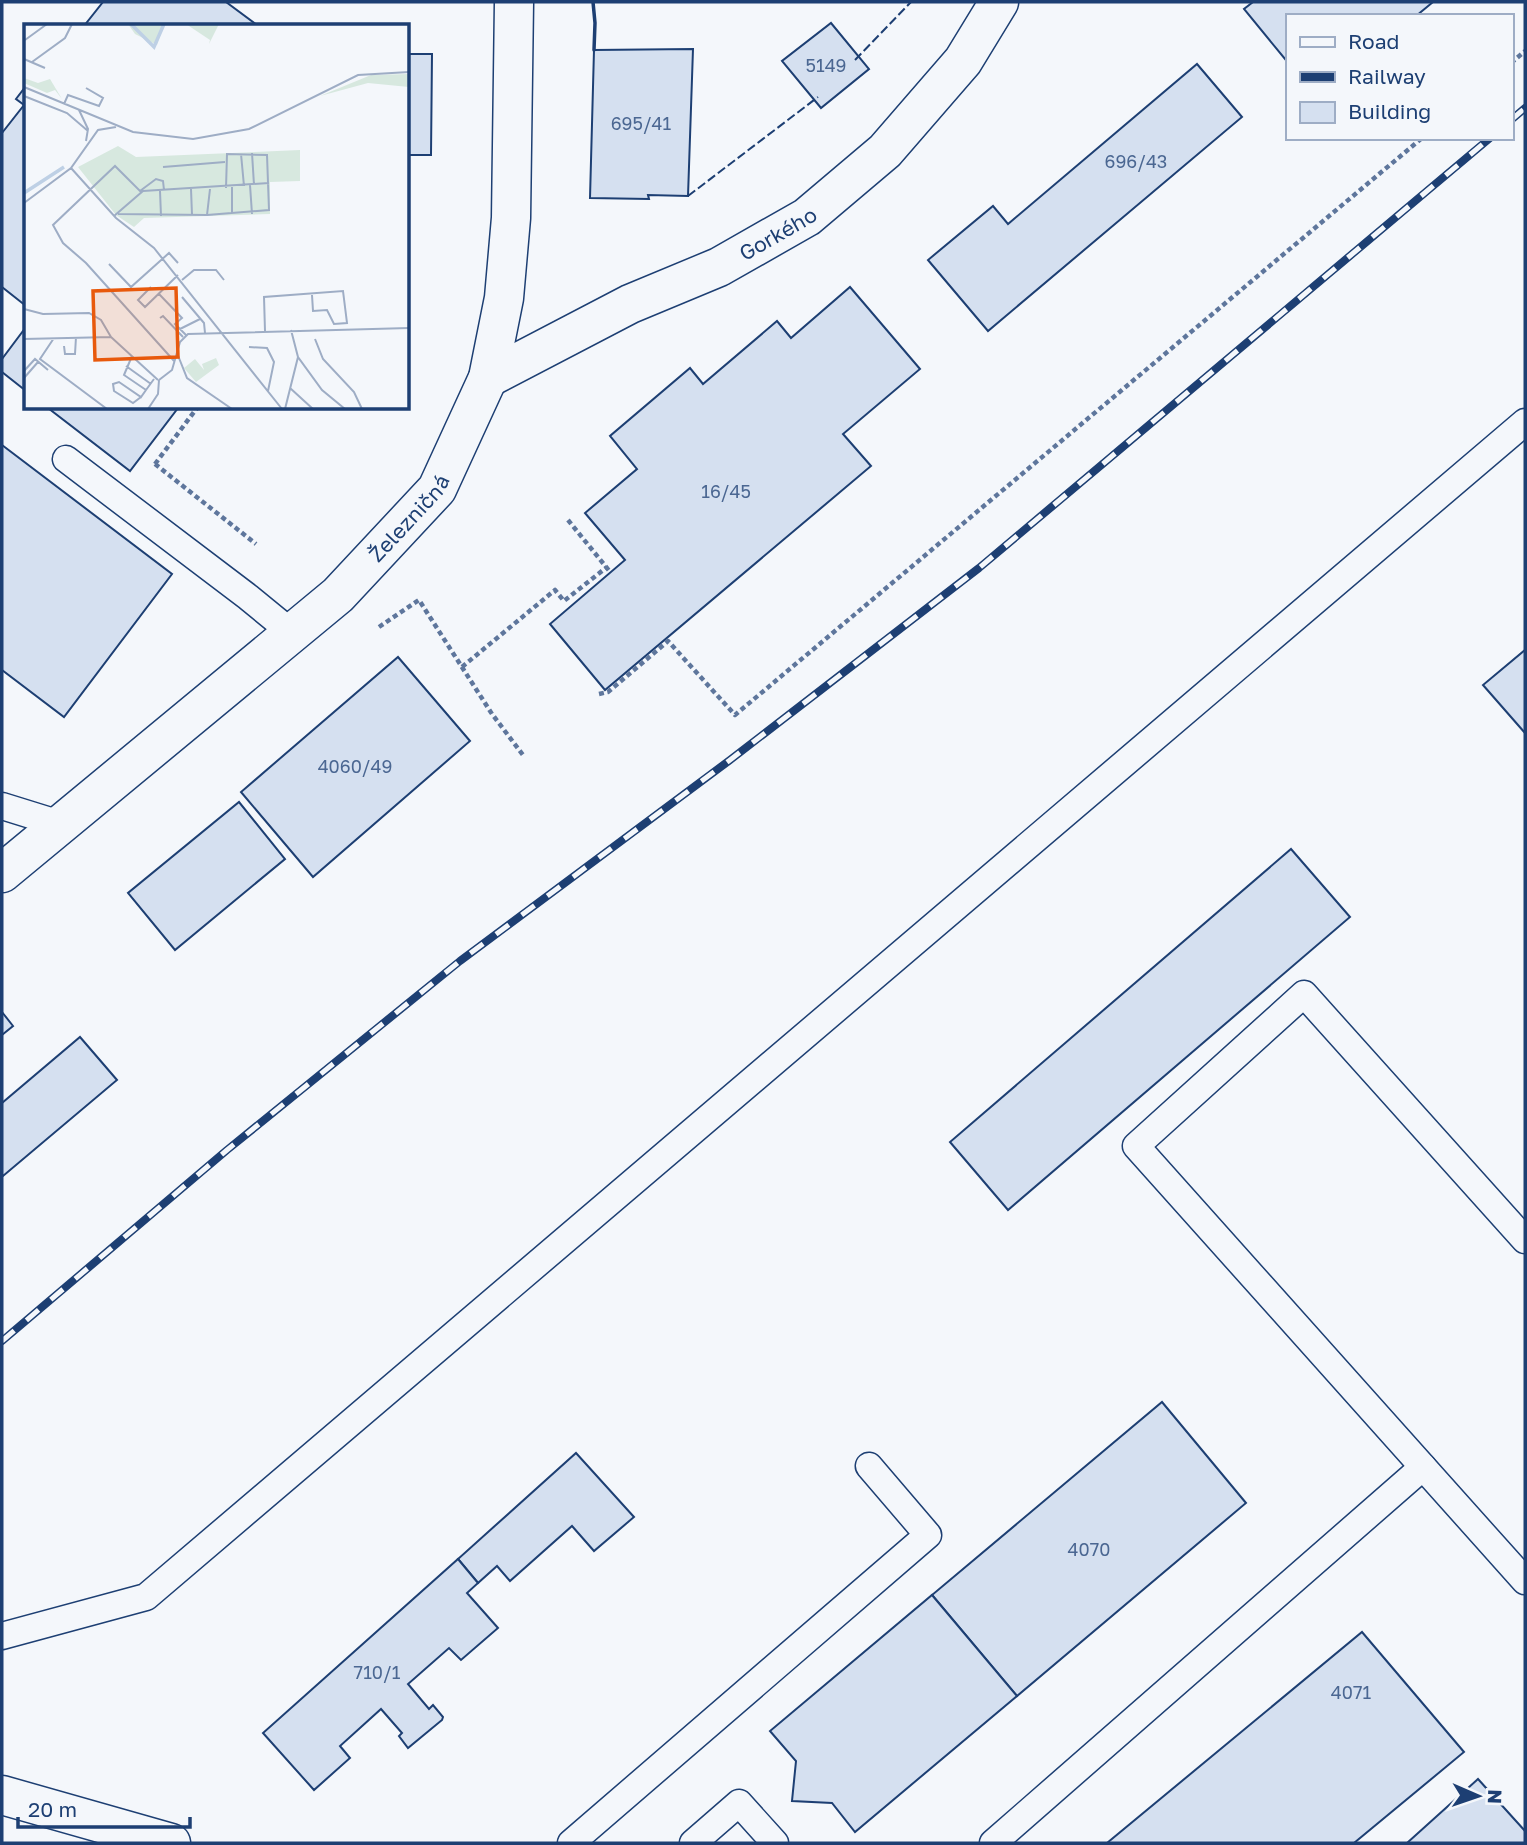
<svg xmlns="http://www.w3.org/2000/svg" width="1527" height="1845" viewBox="0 0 1527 1845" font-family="'Golos Text',sans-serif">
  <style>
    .building { fill: #d5e0f0; stroke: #1d3f73; stroke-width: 2 }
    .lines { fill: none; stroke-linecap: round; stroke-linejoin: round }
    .service-casing { stroke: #1d3f73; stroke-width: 29 }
    .minor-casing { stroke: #1d3f73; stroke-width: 41 }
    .path { stroke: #5e769c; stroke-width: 4.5; stroke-dasharray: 5 3.5; stroke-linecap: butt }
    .service { stroke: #f4f7fb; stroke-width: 26 }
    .minor { stroke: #f4f7fb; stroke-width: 38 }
    .rail-casing { stroke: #1d3f73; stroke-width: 8 }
    .rail { stroke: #f4f7fb; stroke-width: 5; stroke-dasharray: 16; stroke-linecap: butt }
    .fence { stroke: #1d3f73; stroke-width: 2; stroke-dasharray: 9 3.5; stroke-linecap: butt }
    .wall { stroke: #1d3f73; stroke-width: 3.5 }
    .labels { text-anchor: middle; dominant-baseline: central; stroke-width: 5; stroke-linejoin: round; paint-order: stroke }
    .number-label { font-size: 18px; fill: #4b6792 }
    .street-label { font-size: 21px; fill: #1d3f73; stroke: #f4f7fb }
    .inset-river { fill: none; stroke: #bed0e5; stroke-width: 3.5 }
    .inset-road { fill: none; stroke: #9eadc5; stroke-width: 2 }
    .view { fill: #e8590c; fill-opacity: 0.15; stroke: #e8590c; stroke-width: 3.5 }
    .inset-edge { fill: none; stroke: #1d3f73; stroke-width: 3.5 }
  </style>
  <rect width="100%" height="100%" fill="#f4f7fb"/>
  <!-- building -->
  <g class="building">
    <polygon points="103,2 226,2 257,25 84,26"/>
    <polygon points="1253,2 1252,2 1433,2 1416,16 1287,16 1287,57 1285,59 1244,9"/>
    <polygon points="831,23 869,69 821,108 782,61"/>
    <polygon points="693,49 688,196 648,195 649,199 590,198 594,50"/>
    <polygon points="408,54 432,54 431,155 408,155"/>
    <polygon points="1197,64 1242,117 988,331 928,260 993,206 1008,224"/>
    <polygon points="26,86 26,306 2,287 2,133 24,105 16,99"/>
    <polygon points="850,287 920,369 843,434 871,466 605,690 550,624 625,560 585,513 637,469 610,436 690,368 703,384 777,321 791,338"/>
    <polygon points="26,327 26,391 2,372 2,359"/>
    <polygon points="48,408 178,408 130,471"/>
    <polygon points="2,445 172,574 64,717 2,670"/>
    <polygon points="1525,650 1525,733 1483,685"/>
    <polygon points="398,657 470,741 313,877 241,792"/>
    <polygon points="239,802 285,859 175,950 128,893"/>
    <polygon points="1291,849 1350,917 1008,1210 950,1142"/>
    <polygon points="2,1012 13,1026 2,1035"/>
    <polygon points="80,1037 117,1080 3,1176 2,1174 2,1103"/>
    <polygon points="1162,1402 1246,1503 1017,1696 932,1595"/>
    <polygon points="576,1453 634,1517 594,1551 572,1526 510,1581 497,1566 478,1583 458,1559"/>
    <polygon points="458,1559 478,1583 467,1593 498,1628 461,1660 449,1648 408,1684 429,1709 433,1705 443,1717 442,1720 408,1748 399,1736 402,1733 381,1709 340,1746 350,1758 314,1790 263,1733"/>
    <polygon points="932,1595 1017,1696 855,1832 832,1803 792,1801 796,1761 770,1731"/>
    <polygon points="1362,1632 1464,1752 1354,1843 1107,1843"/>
    <polygon points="1478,1779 1525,1831 1525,1843 1407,1843"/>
  </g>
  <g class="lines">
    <!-- service casing -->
    <g class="service-casing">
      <g id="service">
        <polyline points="66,459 248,597 292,633"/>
        <polyline points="2,806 60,824"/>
        <polyline points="1525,1240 1304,994 1136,1146 1525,1581"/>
        <polyline points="2,1636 146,1597 1525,422"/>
        <polyline points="571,1843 928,1535 869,1466"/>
        <polyline points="693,1843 739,1803 775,1843"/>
        <polyline points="993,1843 1423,1467"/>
      </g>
    </g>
    <!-- minor casing -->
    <g class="minor-casing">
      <g id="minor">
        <path id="s1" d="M 488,378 L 630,304 L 719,267 L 807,217 L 885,151 L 963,61 L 999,2"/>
        <path id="s2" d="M 2,873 L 338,595 L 437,489 L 488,378 L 504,298 L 511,218 L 514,2"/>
        <polyline points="2,1795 171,1843"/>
      </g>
    </g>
    <!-- path -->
    <g class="path">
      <polyline points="1511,63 1525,51"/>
      <polyline points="155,464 256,544"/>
      <polyline points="155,464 197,408"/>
      <polyline points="568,520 611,573"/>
      <polyline points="379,627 419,600 492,714 523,755"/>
      <polyline points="462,667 555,590 564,601 607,567"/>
      <polyline points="599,694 608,692 668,641 735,715 1422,138"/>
    </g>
    <!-- service -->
    <use href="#service" class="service"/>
    <!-- minor -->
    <use href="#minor" class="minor"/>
    <!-- rail casing -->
    <g class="rail-casing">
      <g id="rail">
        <polyline points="1511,120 1525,108"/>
        <polyline points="2,1341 227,1150 460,961 730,760 979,568 1490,138"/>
      </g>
    </g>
    <!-- rail -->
    <use href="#rail" class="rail"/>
    <!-- fence -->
    <g class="fence">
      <polyline points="855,60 911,2"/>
      <polyline points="688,196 818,97"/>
    </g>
    <!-- wall -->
    <polyline class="wall" points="593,2 595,23 594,50"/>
  </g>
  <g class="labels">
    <!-- number labels -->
    <g class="number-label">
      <text x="826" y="65">5149</text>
      <text x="641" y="123">695/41</text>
      <text x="1136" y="161">696/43</text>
      <text x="726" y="491">16/45</text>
      <text x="355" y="766">4060/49</text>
      <text x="1089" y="1549">4070</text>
      <text x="377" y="1672">710/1</text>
      <text x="1351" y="1692">4071</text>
    </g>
    <!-- street labels -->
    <g class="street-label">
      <text stroke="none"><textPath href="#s1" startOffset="324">Gorkého</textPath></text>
      <text stroke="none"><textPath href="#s2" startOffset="541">Železničná</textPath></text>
    </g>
  </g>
  <!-- overview -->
  <g transform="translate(24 24)">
    <rect width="385" height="385" fill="#f4f7fb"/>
    <path d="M 104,0 L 140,0 L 133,21 L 111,10 ZM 162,0 L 195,0 L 185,20 L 186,16 ZM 385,50 L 385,63 L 344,59 L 296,72 L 347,51 ZM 0,54 L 14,59 L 26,55 L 38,75 L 31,66 L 23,69 L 0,59 ZM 94,122 L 112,133 L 276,126 L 276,157 L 246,158 L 246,190 L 120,194 L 110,203 L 92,191 L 54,143 ZM 192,334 L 195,341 L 172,358 L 160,344 L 171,335 L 180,346 L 178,340 Z" fill="#d7e8df"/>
    <path class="inset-river" d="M 107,0 L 130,23 L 140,0M 0,169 L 40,143"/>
    <path class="inset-road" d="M 1,16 L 23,0M 0,35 L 21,44M 8,38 L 41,14 L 48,0M 0,63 L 109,108 L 169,115 L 225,105 L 334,51 L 385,48M 0,72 L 43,89 L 64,107M 40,80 L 44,71 L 75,82 L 79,74 L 62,64M 55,86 L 64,105 L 62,117M 228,129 L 230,161M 217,130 L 220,162M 139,143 L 201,138M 47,144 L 92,194 L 130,224 L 258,385M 226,161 L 228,190M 208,163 L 208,190M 167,165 L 168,191M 140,166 L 139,157 L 132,155 L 116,167 L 91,142 L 29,201 L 39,219 L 62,239 L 151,338M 136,167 L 137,192M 0,179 L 47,144 L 74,106 L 92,103M 94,190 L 183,191 L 186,165M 183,191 L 245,186 L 243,131 L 203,130 L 202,164M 90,192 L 119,167 L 245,159M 85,240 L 107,263 L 145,229 L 154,239M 158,256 L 170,246 L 192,246 L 200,256M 127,263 L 114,276 L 121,283 L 154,251M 135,270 L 158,294 L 151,300 L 162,311M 158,273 L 180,299 L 181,309M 0,285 L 19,290 L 65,289 L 77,296 L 87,313M 136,294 L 139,292 L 159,313M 156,305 L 176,295M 267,306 L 274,333 L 298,366 L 321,385M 241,307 L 240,273 L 319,267 L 323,299 L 310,300 L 303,286 L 289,287 L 288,271M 30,314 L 16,335 L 83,385M 0,315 L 87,313 L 134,356M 291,315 L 299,335 L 330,368 L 338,385M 40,322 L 41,330 L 51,330 L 52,313M 225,323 L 243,324 L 250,338 L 244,367M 153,329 L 163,354 L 208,385M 108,332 L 100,351 L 122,366 L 130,355M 102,342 L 127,360M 0,347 L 11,335 L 24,346M 0,354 L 14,338M 135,356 L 148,346 L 156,318 L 164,310 L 385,304M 266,364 L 289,385M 117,373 L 109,379 L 90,367 L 89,360 L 95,358 L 117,373 L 122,366M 124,385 L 134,370 L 135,356M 261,385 L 274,333"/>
    <path class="view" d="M 152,264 L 154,333 L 71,336 L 69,267 Z"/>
    <rect width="385" height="385" class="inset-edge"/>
  </g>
  <!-- border -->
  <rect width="1527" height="1845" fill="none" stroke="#1d3f73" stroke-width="7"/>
  <!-- legend -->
  <rect x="1286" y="14" width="228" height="126" fill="#f4f7fb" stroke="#9eadc5" stroke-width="2"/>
  <rect x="1300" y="37" width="35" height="10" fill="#f4f7fb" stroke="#9eadc5" stroke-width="2"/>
  <text x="1348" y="49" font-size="21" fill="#1d3f73">Road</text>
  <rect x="1300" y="72" width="35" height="10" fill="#1d3f73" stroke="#9eadc5" stroke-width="2"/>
  <text x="1348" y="84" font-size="21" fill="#1d3f73">Railway</text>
  <rect x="1300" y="102" width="35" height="21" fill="#d5e0f0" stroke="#9eadc5" stroke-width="2"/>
  <text x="1348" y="119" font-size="21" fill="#1d3f73">Building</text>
  <!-- north arrow -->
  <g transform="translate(1478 1796) rotate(92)" stroke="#f4f7fb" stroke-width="5" paint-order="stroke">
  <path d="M0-5L12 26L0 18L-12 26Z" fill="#1d3f73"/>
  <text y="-10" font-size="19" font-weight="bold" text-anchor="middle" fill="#1d3f73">N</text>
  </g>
  <!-- scale -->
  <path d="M18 1817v10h172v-10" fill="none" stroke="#1d3f73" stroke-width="3.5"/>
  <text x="28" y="1817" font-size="21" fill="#1d3f73" stroke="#f4f7fb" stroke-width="5" paint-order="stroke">20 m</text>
</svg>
